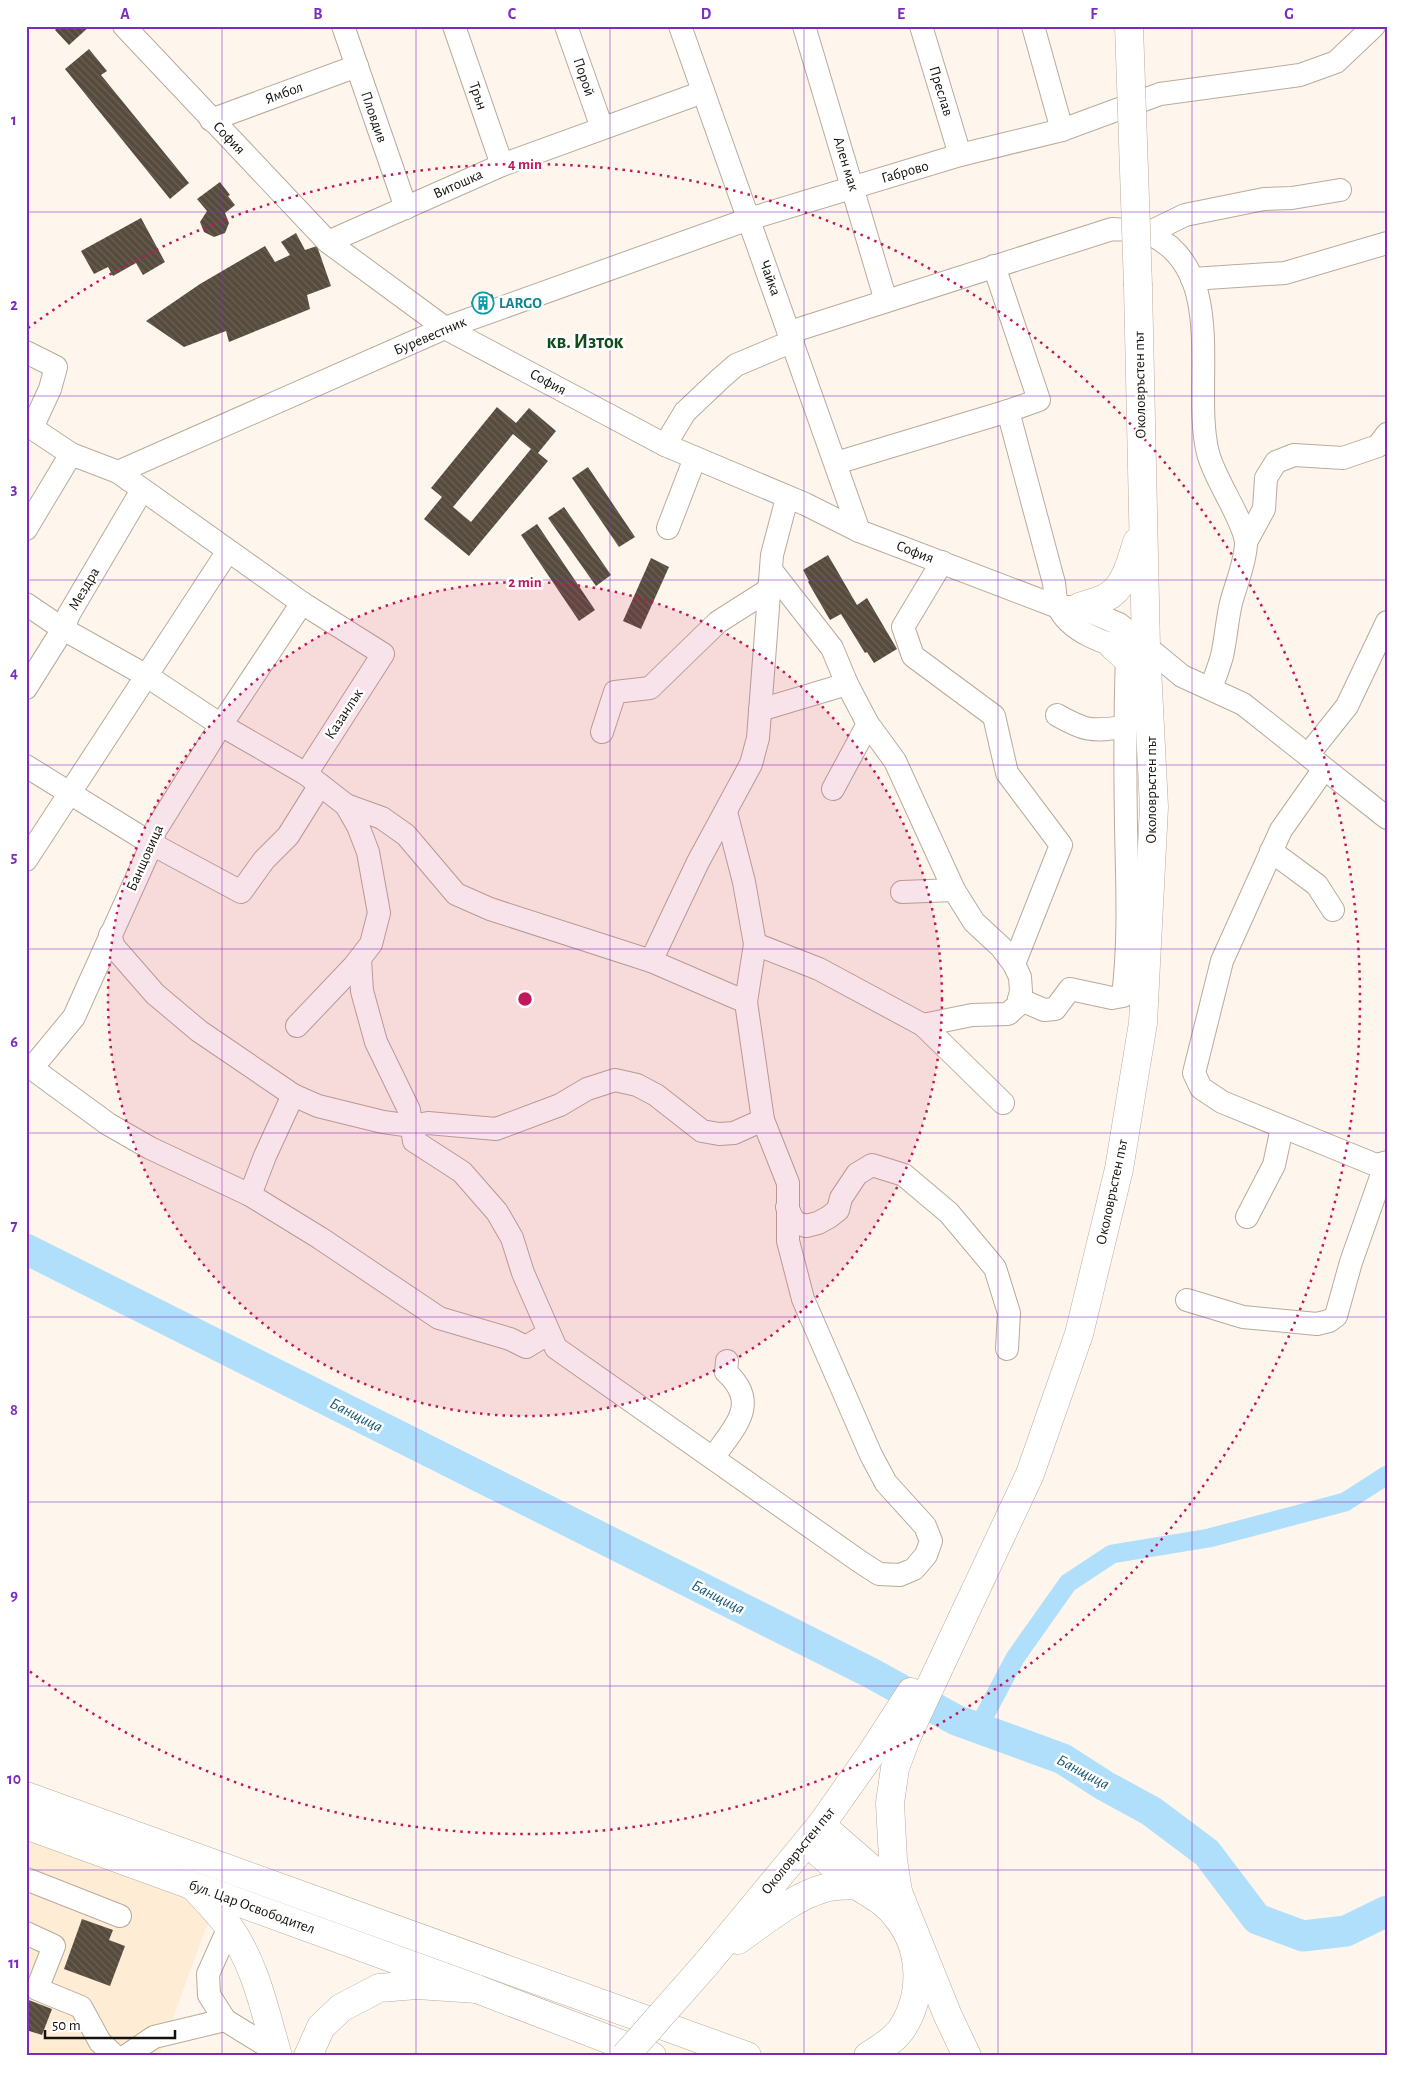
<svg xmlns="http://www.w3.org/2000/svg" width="1413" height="2082" viewBox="0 0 1413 2082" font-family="'Alegreya Sans',sans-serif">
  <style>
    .built { fill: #feecd4 }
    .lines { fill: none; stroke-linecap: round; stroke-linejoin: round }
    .canal { stroke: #b0dffb; stroke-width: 19 }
    .river { stroke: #b0dffb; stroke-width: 31 }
    .building { fill: url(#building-back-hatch); fill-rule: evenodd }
    .minor-casing { stroke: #b8ab9b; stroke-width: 24 }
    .major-casing { stroke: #b8ab9b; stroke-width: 29 }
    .minor { stroke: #fff; stroke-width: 22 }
    .major { stroke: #fff; stroke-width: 28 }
    .major-bridge-casing { stroke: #b8ab9b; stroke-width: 29; stroke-linecap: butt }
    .major-bridge { stroke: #fff; stroke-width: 28 }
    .grid { fill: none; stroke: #7b2cbf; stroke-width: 1; stroke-opacity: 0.55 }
    .ring { fill: none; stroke: #c2185b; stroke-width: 2.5; stroke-dasharray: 2.5 5 }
    .labels { text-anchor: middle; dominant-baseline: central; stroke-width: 5; stroke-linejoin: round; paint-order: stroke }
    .street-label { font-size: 15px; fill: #16110b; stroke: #fff }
    .culture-label { font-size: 15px; font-weight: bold; fill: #0d838f; stroke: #fff; text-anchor: start }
    .water-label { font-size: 16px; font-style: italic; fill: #175776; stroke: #fff }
    .district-label { font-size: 20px; font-weight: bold; fill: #114c1a; stroke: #fff }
    .centre { fill: #c2185b; stroke: #fff; stroke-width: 2.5 }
    .ring-label { font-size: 15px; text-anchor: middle; font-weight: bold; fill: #c2185b; stroke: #fff; stroke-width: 5; stroke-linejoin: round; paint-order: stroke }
    .neatline { fill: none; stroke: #7b2cbf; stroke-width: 2 }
    .grid-label { font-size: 16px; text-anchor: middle; font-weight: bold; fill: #7b2cbf }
  </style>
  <defs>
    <pattern id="building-back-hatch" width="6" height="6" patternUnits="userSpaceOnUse" patternTransform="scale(1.25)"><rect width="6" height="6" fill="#564b3d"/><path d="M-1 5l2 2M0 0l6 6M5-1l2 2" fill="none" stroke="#6a6155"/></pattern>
  </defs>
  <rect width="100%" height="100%" fill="#fef6ec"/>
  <!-- built -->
  <polygon class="built" points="26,1836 186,1897 209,1920 159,2056 26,2056"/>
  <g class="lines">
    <!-- canal -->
    <polyline class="canal" points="978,1728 1015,1658 1068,1583 1112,1554 1209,1538 1345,1502 1387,1475"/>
    <!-- river -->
    <polyline class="river" points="26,1249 871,1673 956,1720 1063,1759 1105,1786 1151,1811 1207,1853 1257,1919 1303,1936 1346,1931 1387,1911"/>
  </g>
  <!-- building -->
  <g class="building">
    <polygon points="59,26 90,26 69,45 55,30"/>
    <polygon points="89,49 107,71 101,75 189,183 170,199 65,69"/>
    <polygon points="220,182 230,195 228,196 235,205 225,213 229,223 225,233 214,237 204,232 200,222 207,211 197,199"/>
    <polygon points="141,218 165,262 143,275 136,263 113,276 108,267 94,274 81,251"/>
    <polygon points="296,233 305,250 317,246 331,286 307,295 310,309 229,342 226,331 184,347 146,321 200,284 265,246 275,262 290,255 281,242"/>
    <polygon points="492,294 496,303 473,311 471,302"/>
    <path d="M 497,407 L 516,423 L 529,408 L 556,431 L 538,453 L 548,461 L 469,556 L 424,519 L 442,497 L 431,488 ZM 513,434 L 531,449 L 471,522 L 453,507 Z"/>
    <polygon points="588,467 635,537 619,547 572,478"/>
    <polygon points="564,507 611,575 596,586 548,518"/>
    <polygon points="537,524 595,610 579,621 521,535"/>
    <polygon points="828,555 857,605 867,598 897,649 874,663 867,652 865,653 841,614 830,620 808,582 809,581 803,570"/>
    <polygon points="651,558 669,567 641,629 623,621"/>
    <polygon points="82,1919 113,1930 109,1940 125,1946 110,1986 64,1969"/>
    <polygon points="26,1999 52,2009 42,2035 26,2030"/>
  </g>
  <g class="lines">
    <!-- minor casing -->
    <g class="minor-casing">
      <g id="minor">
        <polyline points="124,26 328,242 445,328 665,445 805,504 859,531 1058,607 1079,607 1119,624 1182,676 1243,704 1387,818"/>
        <polyline points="343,26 406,208"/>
        <polyline points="454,26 502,165"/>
        <polyline points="566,26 602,128"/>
        <polyline points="680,26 859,531"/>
        <polyline points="804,26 886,301"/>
        <polyline points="921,26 960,155"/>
        <polyline points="1033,26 1062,130"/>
        <polyline points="211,120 357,66"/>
        <polyline points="1148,233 1185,215 1264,199 1292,198 1340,190"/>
        <polyline points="328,242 502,165 703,92"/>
        <polyline points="1192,279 1285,273 1387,243"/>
        <path d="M 790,332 L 1112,229 C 1123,230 1140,229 1150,234 C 1230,271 1191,386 1208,453 C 1214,479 1246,523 1246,544 C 1245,564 1236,584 1231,603 C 1227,620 1226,638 1222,656 C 1219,667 1215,677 1211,688"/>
        <polyline points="26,352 56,367 50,389 32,428 71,454 118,472 302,603 383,654 306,774"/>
        <path d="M 1008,411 L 1054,583 C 1055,590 1055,600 1058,606 C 1068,631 1107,646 1131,648"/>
        <polyline points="665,445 685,412 721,378 736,365 793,341"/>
        <polyline points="836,463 1008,411 1039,400 994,266"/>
        <polyline points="118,472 445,328 749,219 960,155 1062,130 1160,94 1300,75 1336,62 1374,26"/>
        <polyline points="668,528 695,458"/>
        <polyline points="26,529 71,454"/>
        <polyline points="1246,542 1264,509 1266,478 1276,462 1294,455 1343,458 1378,446 1387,434"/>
        <polyline points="942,562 903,627 913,656 994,716 1007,773 1061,845 1014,964"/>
        <polyline points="771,570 832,648 847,684 868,724 895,761 954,890 974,922 1001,947 1014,964 1020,977 1021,991 1018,1005 1008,1014 972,1015 923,1025"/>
        <polyline points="26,604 63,629 147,676 221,725 306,774 346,805 358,826 368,852 379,913 371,944 354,966 297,1026"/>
        <polyline points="26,688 63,629 69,614 142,490"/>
        <polyline points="760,710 847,684"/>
        <path d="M 1057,715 C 1087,732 1091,731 1126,727"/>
        <polyline points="602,732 615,692 650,688 718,622 770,589"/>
        <polyline points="1308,755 1347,706 1387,622"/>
        <polyline points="26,766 152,844 241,892 264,860 288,836 320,785"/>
        <polyline points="1324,769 1281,830 1222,961 1194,1073 1201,1088 1222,1102 1376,1165 1387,1162"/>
        <polyline points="833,789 868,724"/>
        <polyline points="346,805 382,818 406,835 456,894 490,909 651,961 746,1002"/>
        <polyline points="1271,851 1317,885 1333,910"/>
        <polyline points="26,860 228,551"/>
        <polyline points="902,892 954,890"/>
        <polyline points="110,935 114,947 155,994 199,1031 293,1095 318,1106 383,1122 412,1126 428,1123 496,1129 560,1105 587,1089 615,1080 637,1085 656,1095 702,1131 719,1134 734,1133 763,1120"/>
        <polyline points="755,944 819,969 923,1025 1003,1103"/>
        <polyline points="360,959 362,991 376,1042 409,1110 414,1141 462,1172 497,1212 512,1238 523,1273 556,1348 859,1561 879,1574 900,1575 914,1569 926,1555 931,1541 925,1526 886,1483 871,1455 803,1299 788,1241 788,1183 763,1120 746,1002 755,944 744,882 726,812"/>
        <polyline points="651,961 698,862 751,764 758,738 772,555 787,498"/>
        <path d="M 1019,999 L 1044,1010 L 1055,1009 L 1070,989 L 1112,998 L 1123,996 C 1130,939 1127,882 1126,825 C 1125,769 1125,713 1127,657"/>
        <polyline points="26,1064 108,1124 150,1148 250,1195 320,1238 439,1318 510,1339 526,1347 549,1333"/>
        <polyline points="32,1068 74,1017 152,844 155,831 221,725 302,603"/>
        <polyline points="250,1195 265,1156 293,1095"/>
        <polyline points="787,1207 794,1222 806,1226 818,1223 829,1217 838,1210 841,1198 857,1174 872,1165 904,1175 949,1213 995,1268 1009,1313 1007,1349"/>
        <polyline points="1247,1217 1274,1165 1282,1128"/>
        <polyline points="1187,1300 1243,1317 1317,1324 1329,1321 1336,1316 1351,1262 1386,1163"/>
        <path d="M 713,1458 C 734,1427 761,1404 726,1372 L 727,1361"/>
        <polyline points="26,1879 120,1916"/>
        <polyline points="229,1927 208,1974 209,1995 225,2020 277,2052"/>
        <polyline points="26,1933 54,1946 37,1989 81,2007 100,2042 115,2056"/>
        <polyline points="126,2056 154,2037 225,2020"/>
      </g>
    </g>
    <!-- major casing -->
    <g class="major-casing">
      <g id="major">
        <path d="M 1079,607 C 1087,604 1097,602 1105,598 C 1125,589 1131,561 1137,542"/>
        <polyline points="1113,646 1132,663 1147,690"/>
        <polyline points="26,1796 747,2056"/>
        <polyline points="26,1825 477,1989"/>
        <polyline points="821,1825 898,1892"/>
        <path d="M 807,1842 C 823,1856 839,1871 855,1884 C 870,1895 886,1901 897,1917 C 923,1949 924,1996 901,2030 C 893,2041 879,2049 868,2056"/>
        <path d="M 196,1889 C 207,1901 219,1913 229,1927 C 256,1965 265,2012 278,2056"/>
        <path d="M 738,1940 C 765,1921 793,1897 825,1888 C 835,1885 846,1886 856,1885"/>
        <polyline points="707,1963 821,1825 871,1754 911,1692"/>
        <polyline points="308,2056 321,2027 341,2008 379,1988 417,1985 477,1989 652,2056"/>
        <polyline points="967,2056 948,2016 898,1892 893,1860 890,1803 895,1768 907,1736 1030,1474 1079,1334 1119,1169 1143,1023 1154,807 1146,647 1138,286"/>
      </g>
    </g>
    <!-- minor -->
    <use href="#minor" class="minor"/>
    <!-- major -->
    <use href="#major" class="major"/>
    <!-- major-bridge casing -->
    <g class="major-bridge-casing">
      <g id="major-bridge">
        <polyline points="1129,26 1138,286"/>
        <polyline points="625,2056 707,1963"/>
      </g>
    </g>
    <!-- major-bridge -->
    <use href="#major-bridge" class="major-bridge"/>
  </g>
  <!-- grid -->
  <path class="grid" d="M 222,26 L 222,2056M 416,26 L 416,2056M 610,26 L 610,2056M 804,26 L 804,2056M 998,26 L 998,2056M 1192,26 L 1192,2056M 26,212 L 1387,212M 26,396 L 1387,396M 26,580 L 1387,580M 26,765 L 1387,765M 26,949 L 1387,949M 26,1133 L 1387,1133M 26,1317 L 1387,1317M 26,1502 L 1387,1502M 26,1686 L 1387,1686M 26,1870 L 1387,1870"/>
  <!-- distance rings -->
  <circle cx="525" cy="999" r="417" fill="#c2185b" fill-opacity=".12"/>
  <g class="ring">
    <circle cx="525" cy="999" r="417"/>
    <path d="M28 328A835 835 0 1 1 28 1670"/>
  </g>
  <!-- icons -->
  <defs>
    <g id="building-ring" transform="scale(1.125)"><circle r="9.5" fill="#fff" stroke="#0f9aa8" stroke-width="1.5"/><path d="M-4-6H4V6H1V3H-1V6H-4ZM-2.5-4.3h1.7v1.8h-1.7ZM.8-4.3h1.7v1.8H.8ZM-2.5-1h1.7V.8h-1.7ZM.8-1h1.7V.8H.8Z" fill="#0f9aa8"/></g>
  </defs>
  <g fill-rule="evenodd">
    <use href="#building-ring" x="483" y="303"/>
  </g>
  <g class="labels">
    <!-- street labels -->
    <g class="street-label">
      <text transform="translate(584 77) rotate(71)">Порой</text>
      <text transform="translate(941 91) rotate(73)">Преслав</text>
      <text transform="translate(284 93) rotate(-20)">Ямбол</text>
      <text transform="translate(478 96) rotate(71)">Трън</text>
      <text transform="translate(374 117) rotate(71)">Пловдив</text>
      <text transform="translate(229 138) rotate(46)">София</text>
      <text transform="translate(846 164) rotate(73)">Ален мак</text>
      <text transform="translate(905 172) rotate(-16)">Габрово</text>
      <text transform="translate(458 184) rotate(-24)">Витошка</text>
      <text transform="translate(770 278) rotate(70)">Чайка</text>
      <text transform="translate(430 336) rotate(-23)">Буревестник</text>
      <text transform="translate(548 382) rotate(28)">София</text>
      <text transform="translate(1140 385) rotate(-91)">Околовръстен път</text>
      <text transform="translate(915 552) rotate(21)">София</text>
      <text transform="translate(84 589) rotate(-60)">Мездра</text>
      <text transform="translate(344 714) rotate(-57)">Казанлък</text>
      <text transform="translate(1151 790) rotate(-90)">Околовръстен път</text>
      <text transform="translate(145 858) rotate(-66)">Банщовица</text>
      <text transform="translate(1112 1192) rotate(-78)">Околовръстен път</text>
      <text transform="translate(798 1851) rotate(-51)">Околовръстен път</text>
      <text transform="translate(252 1907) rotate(20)">бул. Цар Освободител</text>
    </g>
    <!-- culture labels -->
    <g class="culture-label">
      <text x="499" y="303">LARGO</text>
    </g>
    <!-- water labels -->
    <g class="water-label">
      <text transform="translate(356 1415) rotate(27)">Банщица</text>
      <text transform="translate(718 1597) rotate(27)">Банщица</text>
      <text transform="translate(1083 1772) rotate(28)">Банщица</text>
    </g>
    <!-- district labels -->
    <g class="district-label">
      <text x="585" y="342">кв. Изток</text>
    </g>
  </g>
  <circle cx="525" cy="999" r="8" class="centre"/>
  <g class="ring-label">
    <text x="525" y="169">4 min</text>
    <text x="525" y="587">2 min</text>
  </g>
  <!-- border -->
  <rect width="1413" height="2082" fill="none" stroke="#ffffff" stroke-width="55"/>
  <!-- scale -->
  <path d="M45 2030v8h130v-8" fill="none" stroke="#16110b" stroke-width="2.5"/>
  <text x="52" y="2030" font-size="15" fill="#16110b" stroke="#ffffff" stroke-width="4" paint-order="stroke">50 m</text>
  <rect x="28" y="28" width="1358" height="2026" class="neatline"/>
  <g class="grid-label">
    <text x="125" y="19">A</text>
    <text x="318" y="19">B</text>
    <text x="512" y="19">C</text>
    <text x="706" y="19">D</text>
    <text x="901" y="19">E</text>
    <text x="1094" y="19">F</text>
    <text x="1289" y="19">G</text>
    <text x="14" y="125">1</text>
    <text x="14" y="310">2</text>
    <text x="14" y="494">3</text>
    <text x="14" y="678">4</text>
    <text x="14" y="862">5</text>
    <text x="14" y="1047">6</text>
    <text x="14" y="1231">7</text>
    <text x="14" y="1415">8</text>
    <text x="14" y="1600">9</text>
    <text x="14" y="1784">10</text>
    <text x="14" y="1968">11</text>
  </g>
</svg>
